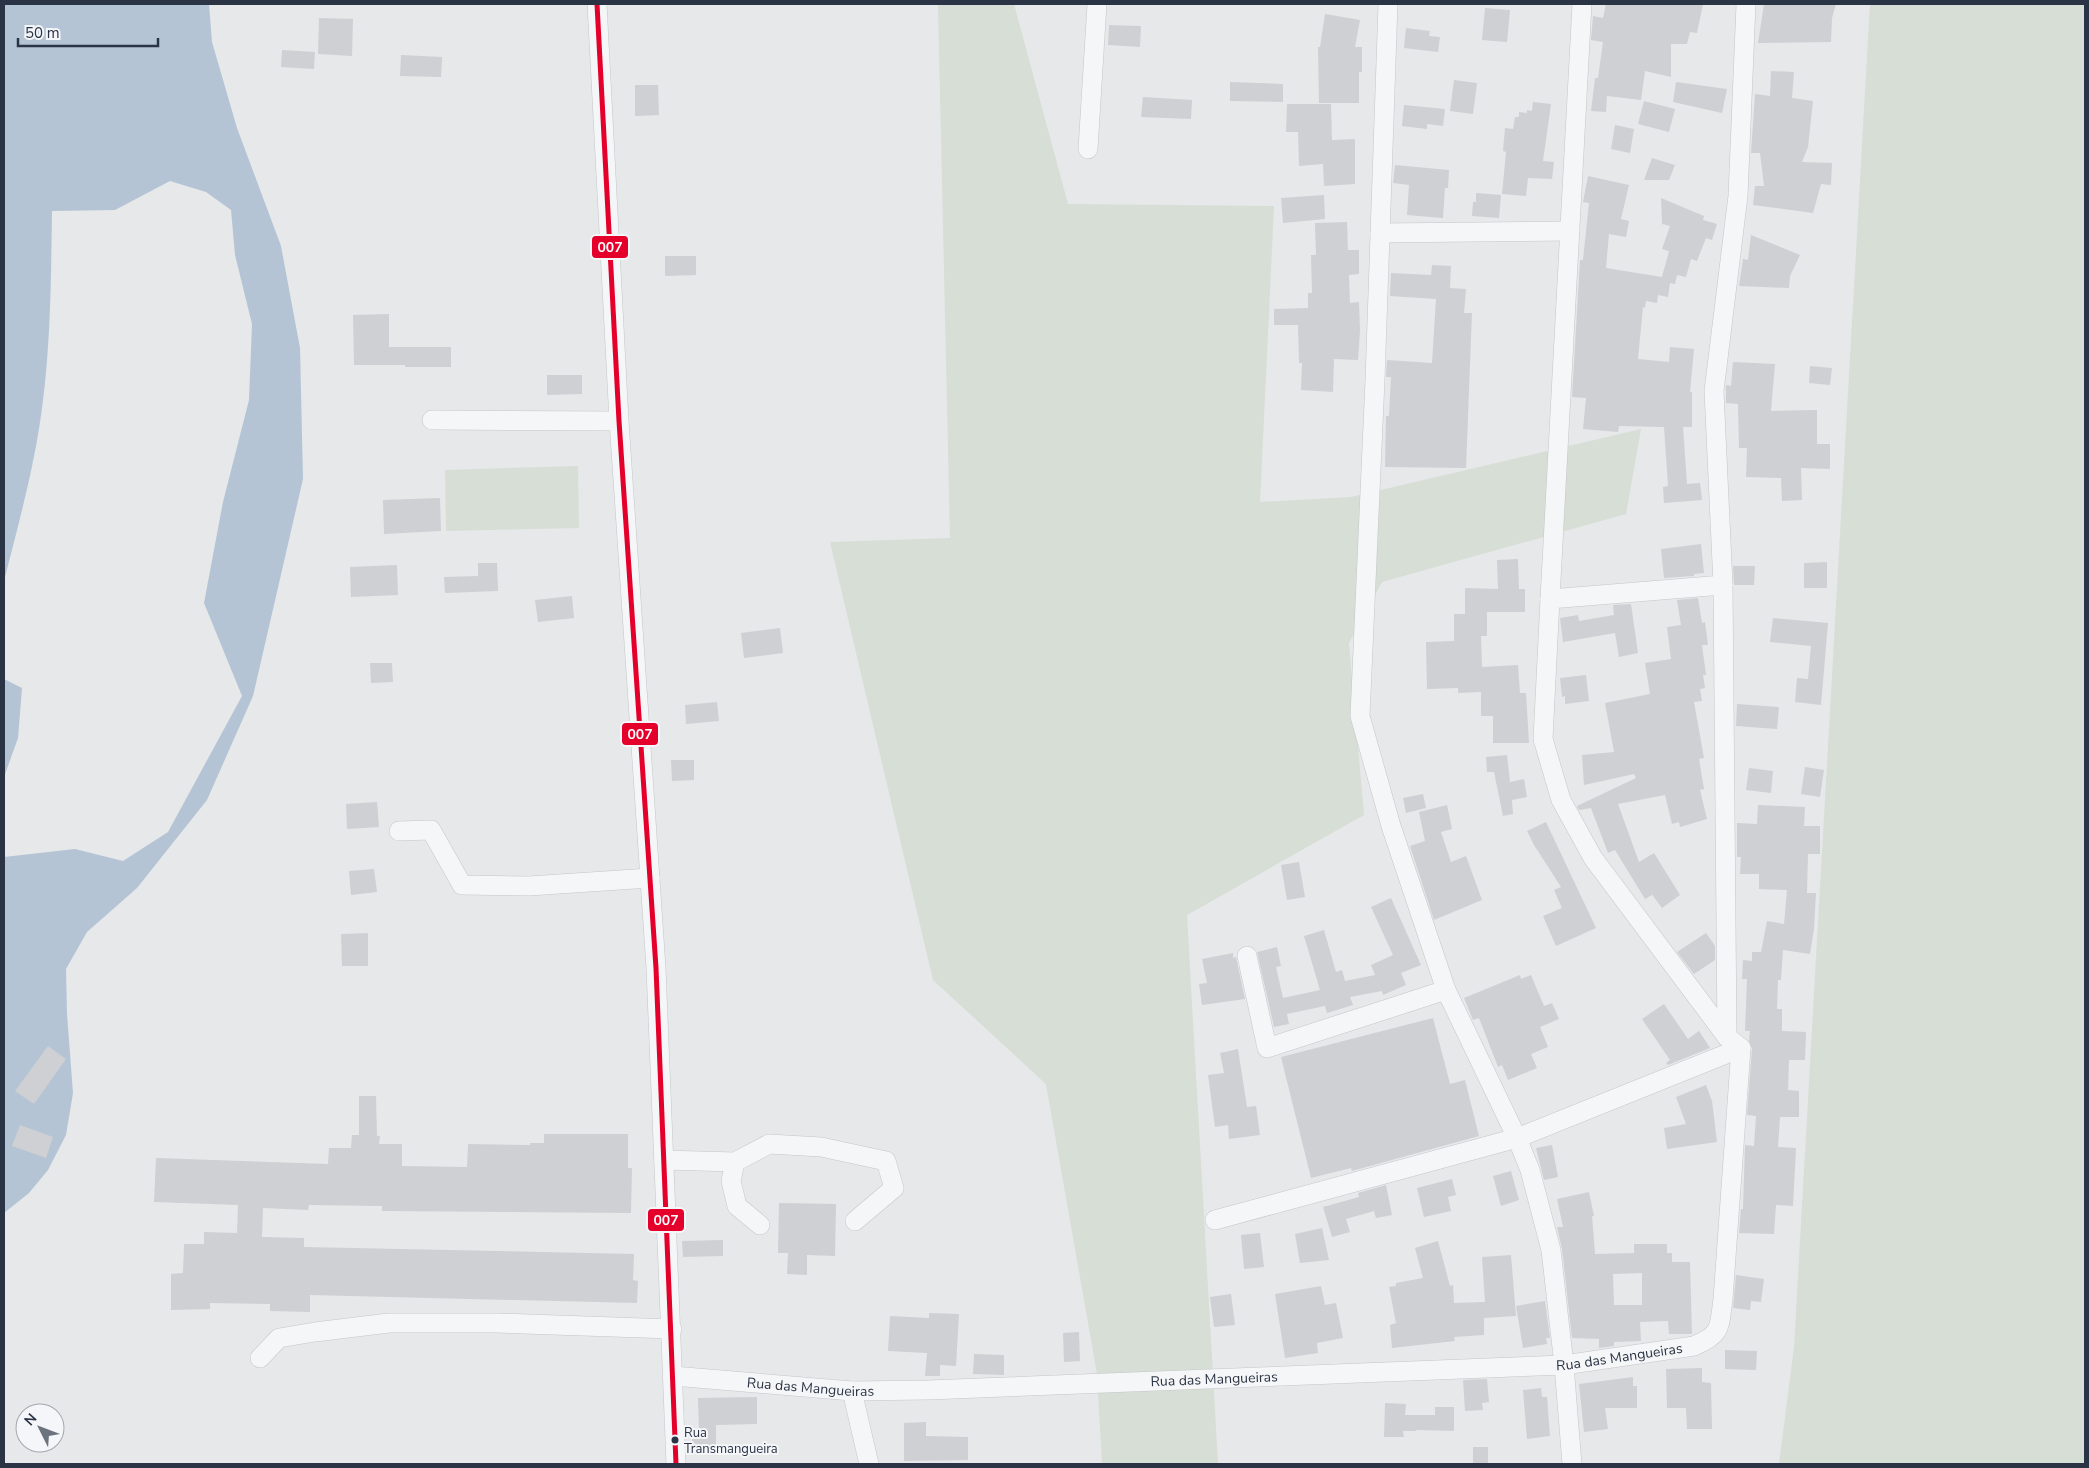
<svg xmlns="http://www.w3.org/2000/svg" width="2089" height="1468" viewBox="0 0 2089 1468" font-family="'Nunito Sans',sans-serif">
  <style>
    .green { fill: #d6ded6 }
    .water { fill: #b4c4d5 }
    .building { fill: #ced0d3; fill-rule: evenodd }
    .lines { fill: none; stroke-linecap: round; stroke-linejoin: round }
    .minor-casing { stroke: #c4c6c8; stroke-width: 20 }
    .minor { stroke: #f5f6f7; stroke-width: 19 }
    .bus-1-casing { stroke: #f4f6f9; stroke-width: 9 }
    .bus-1 { stroke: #e4002b; stroke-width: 5 }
    .bus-dot { fill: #2b3445; stroke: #f4f6f9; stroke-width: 2 }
    .labels { text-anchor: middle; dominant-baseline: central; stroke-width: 4; stroke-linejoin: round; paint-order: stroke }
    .bus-label { font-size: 13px; fill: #2b3445; stroke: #f4f6f9; text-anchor: start }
    .street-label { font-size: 14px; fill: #2b3445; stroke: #f4f6f9 }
    .line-badge { stroke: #f4f6f9; stroke-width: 2 }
    .badge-label { font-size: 14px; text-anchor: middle; font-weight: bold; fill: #fff }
  </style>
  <rect width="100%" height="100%" fill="#e6e8ea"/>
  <!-- green -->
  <g class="green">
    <polygon points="938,4 1014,4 1068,204 1274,206 1260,502 1351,497 1641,429 1626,514 1382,582 1349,643 1364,815 1187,915 1218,1464 1102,1464 1097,1374 1046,1084 933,980 830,542 950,538"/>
    <polygon points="1870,4 2085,4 2085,1464 1779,1464 1794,1347"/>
    <polygon points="578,466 579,528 446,531 445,470"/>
  </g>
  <!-- water -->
  <g class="water">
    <path d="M 4,4 L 209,4 L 212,42 L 237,128 L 281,246 L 300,348 L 303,479 L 253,696 L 207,800 L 137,888 L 87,932 L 66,969 L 67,1014 L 73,1093 L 66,1135 L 48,1170 L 29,1193 L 4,1213 L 4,857 L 75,849 L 123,861 L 168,832 L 242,696 L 204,603 L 223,502 L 249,400 L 252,324 L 235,255 L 231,210 L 206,192 L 170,181 L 115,210 L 52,211 C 51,273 51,338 43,400 C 36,461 19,522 4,581 Z"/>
    <polygon points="4,679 22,688 18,738 4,777"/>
  </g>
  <!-- building -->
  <g class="building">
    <polygon points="1606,4 1703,4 1697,33 1690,32 1687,44 1671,44 1671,77 1645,71 1641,100 1607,96 1606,112 1591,111 1595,78 1598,78 1603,42 1591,40 1593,16 1603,18"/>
    <polygon points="1764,4 1836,4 1832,18 1831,42 1758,43"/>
    <polygon points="1485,8 1510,10 1507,42 1482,40"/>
    <polygon points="1325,14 1360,20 1355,47 1362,47 1362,72 1359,72 1359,103 1319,103 1318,47 1320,47"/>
    <polygon points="319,18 353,19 352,56 318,54"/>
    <polygon points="1109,25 1141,26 1140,47 1108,45"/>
    <polygon points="1406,28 1430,31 1429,36 1440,37 1438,52 1404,48"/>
    <polygon points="282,50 315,52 314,69 281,67"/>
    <polygon points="401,55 442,57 441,77 400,76"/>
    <polygon points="1771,71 1794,72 1792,98 1813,101 1808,147 1802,162 1832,163 1831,185 1821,184 1813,213 1753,205 1755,186 1764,186 1760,153 1751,153 1755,94 1770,96"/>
    <polygon points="1454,80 1477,83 1473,114 1450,111"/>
    <polygon points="1230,82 1283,84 1283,102 1230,101"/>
    <polygon points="1676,82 1727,89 1722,113 1673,102"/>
    <polygon points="635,85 658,85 659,115 635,116"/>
    <polygon points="1143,97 1192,100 1191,119 1141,117"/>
    <polygon points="1644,101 1675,109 1669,132 1638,124"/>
    <polygon points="1533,102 1551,104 1543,161 1554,162 1552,179 1528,178 1526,196 1502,194 1506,152 1503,151 1505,128 1513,129 1515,117 1519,117 1519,112 1527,113 1527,110 1532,111"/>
    <polygon points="1287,104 1331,104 1332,140 1355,139 1355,184 1324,186 1323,164 1299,166 1298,132 1286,132"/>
    <polygon points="1404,105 1445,109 1443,126 1427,124 1427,129 1402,126"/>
    <polygon points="1615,125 1634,129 1630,153 1611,149"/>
    <polygon points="1652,158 1675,165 1669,180 1644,180"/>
    <polygon points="1395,165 1449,170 1448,188 1445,188 1443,218 1407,215 1409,185 1393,183"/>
    <polygon points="1588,176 1629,185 1621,219 1629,221 1626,237 1609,234 1606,268 1662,277 1669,251 1662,249 1670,226 1662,224 1661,198 1704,216 1703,220 1717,224 1712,240 1706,238 1697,261 1691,259 1686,277 1677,275 1675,284 1670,283 1668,297 1658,295 1657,303 1646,301 1645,308 1643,307 1638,359 1669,362 1670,347 1694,349 1690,392 1692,392 1692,427 1683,427 1687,484 1700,483 1702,500 1664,503 1663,487 1668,486 1664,427 1619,426 1618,432 1583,429 1586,398 1572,397 1580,260 1583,260 1589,203 1583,202"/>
    <polygon points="1476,193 1501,195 1499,218 1472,216 1473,202 1476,202"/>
    <polygon points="1324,195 1325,219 1283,223 1281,198"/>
    <polygon points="1347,222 1348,250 1359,250 1359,274 1349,275 1350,303 1359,302 1360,331 1358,360 1334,359 1333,392 1301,390 1302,363 1299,363 1298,325 1274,325 1274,309 1308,308 1308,293 1312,293 1311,255 1316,255 1315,223"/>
    <polygon points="1751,235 1800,255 1790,276 1789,288 1739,286 1743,259 1748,260"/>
    <polygon points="665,256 696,256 696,275 665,276"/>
    <polygon points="1432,265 1451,266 1450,288 1466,289 1464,313 1472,313 1466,468 1385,467 1386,416 1389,416 1391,377 1386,377 1387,360 1432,363 1436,299 1390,296 1391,273 1431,275"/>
    <polygon points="389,314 389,347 451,347 451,367 405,367 405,365 354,365 353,315"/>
    <polygon points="1733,362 1775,364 1771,411 1817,410 1817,444 1830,444 1830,469 1801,468 1802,500 1782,501 1781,478 1746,477 1747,448 1739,448 1738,404 1726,403 1726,385 1731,386"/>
    <polygon points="1810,366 1832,368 1830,385 1809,383"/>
    <polygon points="547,375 582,375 582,394 547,395"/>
    <polygon points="440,498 441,531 384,534 383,500"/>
    <polygon points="1701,544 1704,573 1694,574 1694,576 1664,578 1661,549"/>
    <polygon points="1518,559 1519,589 1525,589 1525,612 1487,612 1487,636 1481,636 1482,667 1518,665 1520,693 1526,693 1529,743 1493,743 1493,716 1481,716 1481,692 1458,693 1458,688 1427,689 1426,642 1454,641 1454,614 1465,614 1465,588 1498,589 1497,560"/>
    <polygon points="1827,562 1827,588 1804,588 1804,563"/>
    <polygon points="478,563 497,563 498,591 445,593 444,577 478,576"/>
    <polygon points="397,565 398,595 351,597 350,567"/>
    <polygon points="1733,566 1755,566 1754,585 1734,585"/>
    <polygon points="572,596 574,618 538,622 535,600"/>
    <polygon points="1698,598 1702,623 1705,622 1708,645 1702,645 1706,675 1703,675 1705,688 1700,689 1702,701 1694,702 1704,758 1699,759 1704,789 1700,790 1707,819 1680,827 1679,822 1672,824 1665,795 1618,804 1639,862 1654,853 1680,895 1662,908 1651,893 1652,895 1645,899 1615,850 1608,853 1591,808 1579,810 1577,806 1636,778 1634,774 1584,785 1582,755 1614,752 1605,703 1650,694 1645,663 1671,659 1667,627 1681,625 1677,600"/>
    <polygon points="1631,604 1638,653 1619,657 1615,633 1563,642 1560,618 1578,615 1579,621 1614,615 1613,605"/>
    <polygon points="1773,618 1828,623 1821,705 1795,702 1797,678 1808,679 1811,646 1770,642"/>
    <polygon points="780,628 783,653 744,658 741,633"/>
    <polygon points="370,663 392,663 393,682 371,683"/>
    <polygon points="1586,675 1589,701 1565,704 1565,696 1562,697 1560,678"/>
    <polygon points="717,702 719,721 686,724 685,705"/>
    <polygon points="1737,704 1779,707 1777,729 1736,726"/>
    <polygon points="1507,755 1510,782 1524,779 1527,797 1512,800 1513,814 1503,816 1494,772 1487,772 1486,757"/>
    <polygon points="671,760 694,760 694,780 672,781"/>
    <polygon points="1805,767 1824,770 1820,797 1801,794"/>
    <polygon points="1749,768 1773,771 1771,793 1746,790"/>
    <polygon points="1423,794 1426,808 1406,813 1403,798"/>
    <polygon points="377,802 379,827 347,829 346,804"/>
    <polygon points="1447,805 1452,829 1441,832 1451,862 1466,856 1482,900 1434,920 1410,846 1425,841 1419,812"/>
    <polygon points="1758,805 1805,807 1804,826 1820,826 1820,854 1808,854 1807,893 1816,893 1814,929 1810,954 1783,950 1781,980 1778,980 1777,1009 1782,1009 1782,1031 1806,1032 1805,1060 1789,1060 1788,1090 1799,1091 1799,1117 1780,1117 1778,1147 1796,1148 1793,1206 1776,1205 1774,1234 1739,1233 1741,1209 1743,1209 1745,1145 1754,1146 1756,1116 1747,1115 1752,1049 1749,1041 1750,1031 1745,1031 1747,979 1742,979 1743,960 1752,961 1752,952 1761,952 1767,921 1784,924 1787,890 1759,889 1759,874 1740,874 1741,857 1737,857 1737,823 1757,824"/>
    <polygon points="1546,822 1596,928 1556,946 1543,916 1562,908 1554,890 1561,887 1534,845 1527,831"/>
    <polygon points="1299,862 1305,897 1287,900 1281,865"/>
    <polygon points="374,869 377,892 351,895 349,871"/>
    <polygon points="1391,898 1421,965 1401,973 1406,985 1383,995 1382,991 1350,997 1353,1005 1327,1013 1325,1006 1287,1014 1289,1024 1274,1027 1257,952 1277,947 1281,966 1276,967 1283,998 1320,990 1304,936 1324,930 1336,972 1342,970 1345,981 1375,975 1371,965 1393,955 1371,907"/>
    <polygon points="368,933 368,966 342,966 341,934"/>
    <polygon points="1706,933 1715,946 1715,960 1694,974 1677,952"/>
    <polygon points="1233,953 1233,958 1236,957 1245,999 1202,1005 1199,984 1207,983 1202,959"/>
    <polygon points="1520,975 1521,979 1531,975 1544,1006 1552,1003 1559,1019 1540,1027 1548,1047 1531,1054 1537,1068 1508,1080 1502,1065 1498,1067 1479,1018 1473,1020 1464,998"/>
    <polygon points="1664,1004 1688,1039 1699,1031 1710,1048 1668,1065 1666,1063 1670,1060 1642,1019"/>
    <polygon points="1433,1018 1450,1084 1465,1080 1479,1136 1352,1171 1351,1168 1311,1178 1281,1057"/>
    <polygon points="48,1046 66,1059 34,1104 15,1091"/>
    <polygon points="1238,1049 1247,1107 1256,1106 1260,1135 1229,1139 1228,1125 1215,1127 1208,1075 1224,1073 1220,1053"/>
    <polygon points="1706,1085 1712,1101 1717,1142 1667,1149 1664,1128 1686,1124 1676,1097"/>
    <polygon points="359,1096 376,1096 377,1136 380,1136 379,1144 402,1144 402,1166 467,1167 468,1144 530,1145 530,1143 544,1143 544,1134 628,1134 628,1168 632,1168 631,1213 382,1211 382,1206 309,1205 308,1210 263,1208 262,1237 304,1238 304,1247 634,1254 633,1280 638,1281 637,1303 310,1295 310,1312 270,1311 270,1304 210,1303 210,1309 171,1310 171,1274 183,1273 184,1244 204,1244 204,1232 237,1233 238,1205 154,1202 156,1158 328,1164 329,1148 351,1148 352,1135 359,1135"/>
    <polygon points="20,1125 53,1137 46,1158 12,1146"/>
    <polygon points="1552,1145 1558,1177 1544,1180 1536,1148"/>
    <polygon points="1511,1171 1519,1200 1501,1206 1493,1176"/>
    <polygon points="1452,1179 1456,1195 1448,1197 1451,1211 1424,1217 1417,1188"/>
    <polygon points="1386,1185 1392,1215 1376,1218 1374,1211 1346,1219 1350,1232 1332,1237 1323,1207 1359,1197 1358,1193"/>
    <path d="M 1589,1192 L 1594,1216 L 1592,1216 L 1595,1254 L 1634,1253 L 1634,1244 L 1667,1244 L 1667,1253 L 1672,1253 L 1672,1262 L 1690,1262 L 1692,1334 L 1669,1334 L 1668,1321 L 1640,1322 L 1641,1341 L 1614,1342 L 1614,1346 L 1599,1348 L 1599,1339 L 1572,1338 L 1562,1249 L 1557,1227 L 1563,1227 L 1557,1199 ZM 1642,1273 L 1642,1305 L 1614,1305 L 1613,1274 Z"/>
    <polygon points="779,1203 836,1204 835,1256 807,1255 807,1275 787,1274 788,1253 778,1253"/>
    <polygon points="1322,1228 1329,1260 1300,1263 1295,1234"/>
    <polygon points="1260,1233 1264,1267 1244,1269 1241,1235"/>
    <polygon points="723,1240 723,1256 683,1257 682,1241"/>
    <polygon points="1438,1241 1450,1286 1453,1285 1454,1303 1485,1302 1482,1257 1511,1255 1516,1316 1484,1318 1484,1335 1454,1337 1455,1341 1392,1348 1390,1325 1396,1323 1389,1287 1396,1286 1396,1283 1423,1278 1415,1248"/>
    <polygon points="1736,1275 1764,1279 1761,1302 1751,1301 1750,1310 1733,1308"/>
    <polygon points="1321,1286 1325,1305 1336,1303 1343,1338 1317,1343 1318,1353 1285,1358 1275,1294"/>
    <polygon points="1231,1294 1235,1325 1214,1327 1210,1297"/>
    <polygon points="1545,1301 1550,1338 1546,1338 1547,1344 1523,1348 1516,1306"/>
    <polygon points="929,1313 959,1314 956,1366 940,1365 940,1376 925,1376 927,1353 888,1351 890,1316 929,1318"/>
    <polygon points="1079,1332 1080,1361 1064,1362 1063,1333"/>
    <polygon points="1725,1350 1757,1351 1756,1370 1725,1369"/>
    <polygon points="974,1354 1004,1355 1004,1375 973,1374"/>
    <polygon points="1702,1368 1702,1382 1711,1383 1712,1429 1687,1429 1686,1408 1667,1408 1666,1369"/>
    <polygon points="1633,1377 1633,1386 1637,1386 1637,1408 1605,1408 1608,1429 1584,1432 1579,1384"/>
    <polygon points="1487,1379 1489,1402 1482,1403 1483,1410 1465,1411 1463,1380"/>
    <polygon points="1541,1388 1542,1397 1547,1397 1550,1436 1527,1439 1523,1390"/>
    <polygon points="757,1397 757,1424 716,1425 716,1450 692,1450 692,1430 699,1430 698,1398"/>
    <polygon points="1385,1403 1406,1404 1405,1415 1435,1415 1435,1407 1454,1407 1454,1431 1416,1430 1416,1431 1403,1431 1404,1437 1384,1437"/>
    <polygon points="926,1422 926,1436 968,1437 968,1460 904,1461 904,1423"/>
    <rect x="1473" y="1447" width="15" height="17"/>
  </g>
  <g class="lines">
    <!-- minor casing -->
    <g class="minor-casing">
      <g id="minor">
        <polyline points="597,4 619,421 656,968 676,1464"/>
        <polyline points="1388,4 1375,380 1360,716 1391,826 1446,990 1517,1138 1530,1170 1551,1250 1564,1365 1572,1464"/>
        <polyline points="1088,149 1097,4"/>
        <polyline points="1380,233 1570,231"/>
        <polyline points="432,420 619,421"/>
        <polyline points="1723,585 1550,599 1543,739 1561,800 1593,858 1727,1037"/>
        <polyline points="1550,599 1582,4"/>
        <polyline points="399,831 431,830 462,885 529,886 650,878"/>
        <polyline points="1247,956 1267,1048 1446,990"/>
        <polyline points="664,1160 735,1162 769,1144 821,1147 886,1161 894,1188 855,1221"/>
        <polyline points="735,1162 731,1181 737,1206 760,1225"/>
        <polyline points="1215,1220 1517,1138 1741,1048"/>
        <polyline points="260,1358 279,1338 315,1332 389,1323 497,1323 672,1329"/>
        <path id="s1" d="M 673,1376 L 852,1391 L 928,1390 L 1564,1365 L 1694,1346 C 1722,1334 1719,1328 1723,1299 L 1741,1048 L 1727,1037 L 1723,585 L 1714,391 L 1738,196 L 1746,4"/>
        <polyline points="852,1391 869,1464"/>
      </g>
    </g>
    <!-- minor -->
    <use href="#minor" class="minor"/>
    <!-- bus-1 casing -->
    <g class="bus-1-casing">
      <polyline id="bus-1" points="597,4 619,421 656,968 676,1464"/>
    </g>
    <!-- bus-1 -->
    <use href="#bus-1" class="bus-1"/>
  </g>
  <!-- markers -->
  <circle class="bus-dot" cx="675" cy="1440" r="4.5"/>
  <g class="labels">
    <!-- bus labels -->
    <g class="bus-label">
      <text x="684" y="1433">Rua<tspan x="684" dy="16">Transmangueira</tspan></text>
    </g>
    <!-- street labels -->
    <g class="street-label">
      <text stroke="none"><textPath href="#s1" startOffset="948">Rua das Mangueiras</textPath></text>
      <text stroke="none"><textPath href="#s1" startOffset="542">Rua das Mangueiras</textPath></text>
      <text stroke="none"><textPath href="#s1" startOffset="138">Rua das Mangueiras</textPath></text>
    </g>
  </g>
  <g class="line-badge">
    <rect x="591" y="235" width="38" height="24" rx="5" fill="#e4002b"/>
    <rect x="621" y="722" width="38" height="24" rx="5" fill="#e4002b"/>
    <rect x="647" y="1208" width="38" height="24" rx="5" fill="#e4002b"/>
  </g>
  <g class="badge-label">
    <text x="610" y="252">007</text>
    <text x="640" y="739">007</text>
    <text x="666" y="1225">007</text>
  </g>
  <!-- border -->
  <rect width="2089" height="1468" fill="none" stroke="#2b3445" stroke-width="10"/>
  <!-- north arrow -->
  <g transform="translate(40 1428) rotate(312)"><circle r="24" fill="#f4f6f9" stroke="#a4a8b1"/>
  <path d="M0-4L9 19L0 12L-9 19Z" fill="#6c737f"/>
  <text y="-8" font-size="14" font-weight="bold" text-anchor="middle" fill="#2b3445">N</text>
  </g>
  <!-- scale -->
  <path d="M18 38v8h140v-8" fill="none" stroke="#2b3445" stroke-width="2.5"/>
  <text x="25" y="38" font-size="15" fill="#2b3445" stroke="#f4f6f9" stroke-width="4" paint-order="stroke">50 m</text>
</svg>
